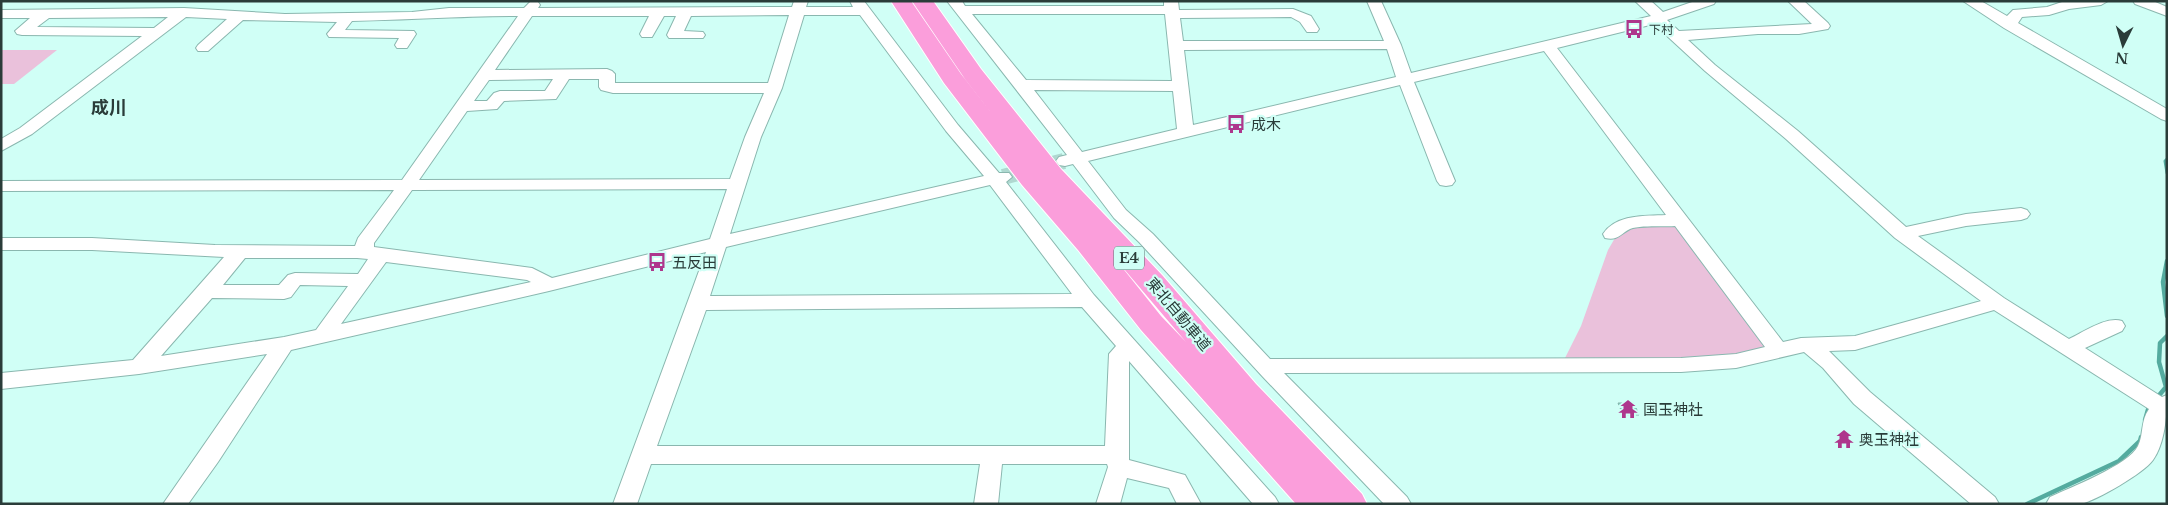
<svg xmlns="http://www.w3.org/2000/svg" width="2168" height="505" viewBox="0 0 2168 505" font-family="'Libre Baskerville','Noto Sans JP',serif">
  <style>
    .green { fill: #eac1db }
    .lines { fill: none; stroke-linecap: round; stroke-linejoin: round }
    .stream-far1 { stroke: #54ab9f; stroke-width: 3 }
    .stream { stroke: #54ab9f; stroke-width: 4.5 }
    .building { fill: #7dd3c6; stroke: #85b2aa }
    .minor-tunnel { stroke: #afd8d0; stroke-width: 16; stroke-dasharray: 16 8; stroke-linecap: butt }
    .minor-casing { stroke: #8ab7af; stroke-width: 2 }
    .highway-casing { stroke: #fff; stroke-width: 2 }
    .minor { fill: #fff; fill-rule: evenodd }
    .highway { fill: #fb9edb; fill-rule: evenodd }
    .labels { text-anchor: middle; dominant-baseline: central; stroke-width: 4.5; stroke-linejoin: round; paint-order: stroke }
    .far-poi-label { font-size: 12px; fill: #2a3c39; stroke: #d0fff6; text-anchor: start }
    .shield { fill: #d0fff6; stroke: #5c7672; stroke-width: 1 }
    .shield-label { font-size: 14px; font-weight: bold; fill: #2a3c39 }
    .poi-label { font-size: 15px; fill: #2a3c39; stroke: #d0fff6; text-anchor: start }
    .street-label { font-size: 15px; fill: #2a3c39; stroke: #d0fff6 }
    .quarter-label { font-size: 18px; font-weight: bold; fill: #2a3c39; stroke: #d0fff6 }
  </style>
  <rect width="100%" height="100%" fill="#d0fff6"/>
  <!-- green -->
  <g class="green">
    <polygon points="1,50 57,50 14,84 1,84"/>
    <polygon points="1680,223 1773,347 1737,357 1563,362 1581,326 1608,250 1615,238 1632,227"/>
  </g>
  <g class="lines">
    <!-- stream-far1 -->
    <polyline class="stream-far1" points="2167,159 2165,161 2167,173"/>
    <!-- stream -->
    <g class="stream">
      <polyline points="2167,261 2163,282 2167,316"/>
      <polyline points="2156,399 2166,387 2159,362 2160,343 2167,336"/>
      <polyline points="2145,420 2149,406"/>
      <polyline points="2027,504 2119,461 2140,441 2141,437"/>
    </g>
  </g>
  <!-- building -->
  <polygon class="building" points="1618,403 1634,403 1639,415 1623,415"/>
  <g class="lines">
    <!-- minor-tunnel -->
    <polyline class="minor-tunnel" points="1003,177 1064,161"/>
    <!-- minor casing -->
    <g class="minor-casing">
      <g id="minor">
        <path d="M 531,1 L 538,2 L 540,5 L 538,8 L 792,7 L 794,1 L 808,1 L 806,7 L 853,7 L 850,1 L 864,1 L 958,125 L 999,173 L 1009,173 L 1012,177 L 1006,182 L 1094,295 L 1275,497 L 1279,504 L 1253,504 L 1129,361 L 1129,460 L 1185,475 L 1201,504 L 1177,504 L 1169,488 L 1127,478 L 1120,504 L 1096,504 L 1108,467 L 1107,464 L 1002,464 L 998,504 L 974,504 L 980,464 L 651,464 L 637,504 L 613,504 L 706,252 L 549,291 L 291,350 L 218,462 L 188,504 L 163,504 L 267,354 L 139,374 L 1,389 L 1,373 L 133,360 L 224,257 L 92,250 L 1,250 L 1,238 L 92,238 L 215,245 L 355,246 L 358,238 L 394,190 L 1,191 L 1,181 L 402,180 L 518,16 C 462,16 408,20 352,21 L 345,30 L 414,31 L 416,34 L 407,48 L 397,48 L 395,45 L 399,38 L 329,37 L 327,34 L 337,22 L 243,20 L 208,51 L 198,51 L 196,48 L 198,45 L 227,19 L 186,17 L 32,134 L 1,151 L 1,139 L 20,128 L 142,36 L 22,35 L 17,34 L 15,31 L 30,18 L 1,18 L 1,10 L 184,8 L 285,14 L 412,12 L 449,8 L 524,8 ZM 789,15 L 768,83 L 615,83 L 615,74 L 612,71 L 607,69 L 495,70 L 532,16 L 649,16 L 640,34 L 642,37 L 652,37 L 664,16 L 676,16 L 667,35 L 669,38 L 703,38 L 705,35 L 703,32 L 684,31 L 691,16 ZM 804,15 L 860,15 L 946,131 L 984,176 L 730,234 L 761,137 L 782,88 ZM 168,17 L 154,28 L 37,27 L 49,18 ZM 553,79 L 545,91 L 500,91 L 494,93 L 487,101 L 474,101 L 489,80 ZM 569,79 L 599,79 L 599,87 L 601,90 L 613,93 L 764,93 L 745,137 L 730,179 L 419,180 L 467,111 L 497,109 L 504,101 L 556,99 ZM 990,185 L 1072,294 L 710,296 L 726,247 ZM 727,189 L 710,239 L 552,278 L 532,268 L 374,247 L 374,243 L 412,190 ZM 245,258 L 357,258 L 368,259 L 358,274 L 295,273 L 288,275 L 279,285 L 223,285 ZM 386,262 L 527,280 L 531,282 L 341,324 ZM 300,285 L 348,286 L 316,330 L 284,337 L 161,356 L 212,298 L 284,299 L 291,297 ZM 1082,307 L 1116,346 L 1109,354 L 1105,446 L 657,446 L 706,310 Z"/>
        <path d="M 947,1 L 962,1 L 965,6 L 1164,6 L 1164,1 L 1178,1 L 1179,10 L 1293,9 L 1311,16 L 1319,29 L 1317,32 L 1307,32 L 1300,22 L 1291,17 L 1180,18 L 1183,41 L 1384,41 L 1367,1 L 1381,1 L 1401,45 L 1411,73 L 1651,16 L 1635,1 L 1651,1 L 1663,12 L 1695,1 L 1716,1 L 1714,4 L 1667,20 L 1679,31 L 1812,24 L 1788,1 L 1804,1 L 1828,23 L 1830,26 L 1828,29 L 1799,34 L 1758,34 L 1688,40 L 1715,65 L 1798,131 L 1906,227 L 1966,214 L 2021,208 L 2027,210 L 2030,214 L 2027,218 L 2021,220 L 1966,226 L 1918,236 L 2004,298 L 2069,339 C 2084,332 2106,316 2122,321 L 2125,326 L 2122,331 L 2085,348 L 2162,397 L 2167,395 C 2167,415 2165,443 2153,460 C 2144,473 2097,500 2081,504 C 2071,505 2057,504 2046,504 L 2050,497 C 2069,488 2129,465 2138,446 C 2144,434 2140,422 2149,409 L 1994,310 L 1855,350 L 1829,351 L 1870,392 L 1995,497 L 1999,504 L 1971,504 L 1854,404 L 1823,368 L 1804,352 L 1736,368 L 1681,372 L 1284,373 L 1407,497 L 1411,504 L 1384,504 L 1263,377 L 1139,242 L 1114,218 L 1073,164 L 1065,166 L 1059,165 L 1056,161 L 1059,157 L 1067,155 ZM 972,14 L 1165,14 L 1172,81 L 1026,80 ZM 1654,24 L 1705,71 L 1786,139 L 1895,238 L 1981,301 L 1855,336 L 1801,338 L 1783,342 L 1557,48 ZM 1387,49 L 1396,77 L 1193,125 L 1184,50 ZM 1544,51 L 1666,215 C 1645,216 1616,214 1603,234 L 1605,238 C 1618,241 1620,234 1630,229 C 1640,225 1663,227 1675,226 L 1765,347 L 1736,354 L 1681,358 L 1270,359 L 1153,234 L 1126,210 L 1088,161 L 1400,85 L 1437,181 L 1440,185 L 1446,186 L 1452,185 L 1455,181 L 1414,82 ZM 1034,90 L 1173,91 L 1177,129 L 1082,152 Z"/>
        <polygon points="1963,1 1981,1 2007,16 2013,10 2047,7 2065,1 2108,1 2101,5 2069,9 2049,15 2022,17 2018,23 2167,109 2167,121 2161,119 2004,28"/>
        <polygon points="2133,1 2153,1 2167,7 2167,16 2135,4"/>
      </g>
    </g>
    <!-- highway casing -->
    <g class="highway-casing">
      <path id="highway" d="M 891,1 L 911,1 L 961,74 L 996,119 L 965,79 L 912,1 L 933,1 L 981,69 L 1061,169 L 1162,275 L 1256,384 L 1362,494 L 1367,504 L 1296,504 L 1141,330 L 1078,250 L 1022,185 L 944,83 ZM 1113,256 L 1186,342 L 1161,316 Z"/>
    </g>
    <!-- minor -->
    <use href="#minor" class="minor"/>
    <!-- highway -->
    <use href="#highway" class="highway"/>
  </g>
  <!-- icons -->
  <defs>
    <g id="bus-bare" transform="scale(1.5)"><path d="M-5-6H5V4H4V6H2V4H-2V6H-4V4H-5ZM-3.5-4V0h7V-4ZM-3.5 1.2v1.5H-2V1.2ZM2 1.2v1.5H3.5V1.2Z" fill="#ae368c" stroke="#d0fff6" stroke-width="2.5" paint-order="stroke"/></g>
    <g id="temple-bare" transform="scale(1.5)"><path d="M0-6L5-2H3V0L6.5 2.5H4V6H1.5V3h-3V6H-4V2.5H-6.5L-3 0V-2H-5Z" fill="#ae368c" stroke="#d0fff6" stroke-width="2.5" paint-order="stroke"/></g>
  </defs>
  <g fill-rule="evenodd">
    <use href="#bus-bare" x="1634" y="29"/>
    <use href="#bus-bare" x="1236" y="124"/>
    <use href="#bus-bare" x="657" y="262"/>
    <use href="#temple-bare" x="1628" y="409"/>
    <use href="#temple-bare" x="1844" y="439"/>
  </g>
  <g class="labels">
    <!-- far-poi labels -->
    <g class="far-poi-label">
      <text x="1649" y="29">下村</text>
    </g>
    <!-- shield labels -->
    <rect class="shield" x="1114" y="246.5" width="30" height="23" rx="4"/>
    <g class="shield-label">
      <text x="1129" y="258">E4</text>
    </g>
    <!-- poi labels -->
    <g class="poi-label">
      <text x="1251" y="124">成木</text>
      <text x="672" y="262">五反田</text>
      <text x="1643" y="409">国玉神社</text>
      <text x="1859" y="439">奥玉神社</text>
    </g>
    <!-- street labels -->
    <g class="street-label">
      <text transform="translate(1179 314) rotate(50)">東北自動車道</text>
    </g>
    <!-- quarter labels -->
    <g class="quarter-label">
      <text x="109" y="108">成川</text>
    </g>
  </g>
  <!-- border -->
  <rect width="2168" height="505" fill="none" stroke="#2a3c39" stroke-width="5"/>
  <!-- north arrow -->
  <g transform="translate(2123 45) rotate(185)" stroke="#d0fff6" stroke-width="4" paint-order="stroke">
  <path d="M0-4L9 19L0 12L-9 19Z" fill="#2a3c39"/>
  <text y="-8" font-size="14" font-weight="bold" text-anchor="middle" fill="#2a3c39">N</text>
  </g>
</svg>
